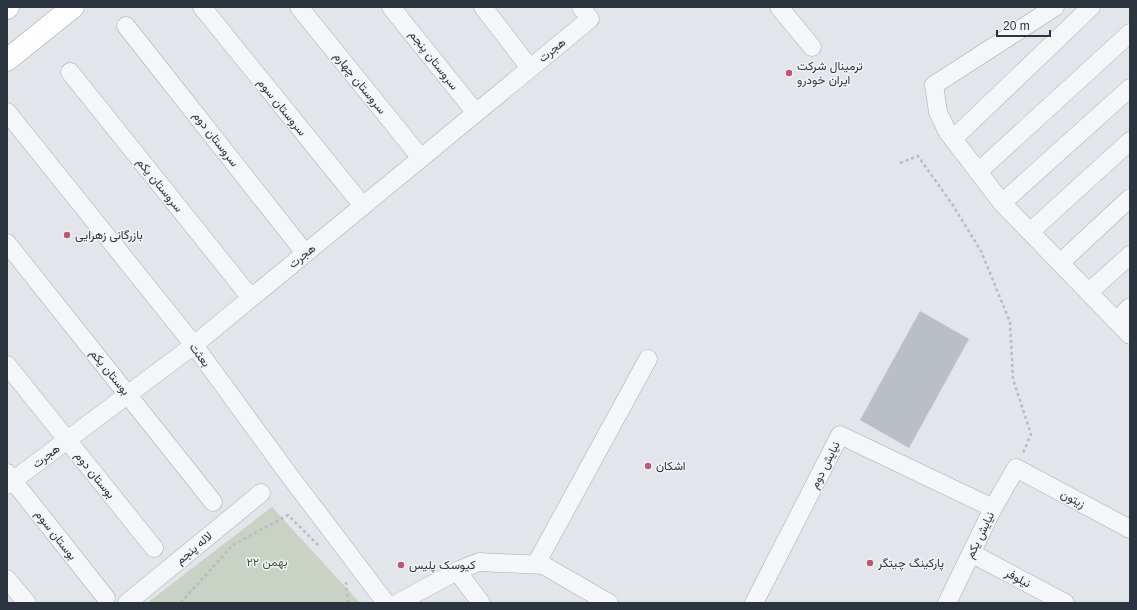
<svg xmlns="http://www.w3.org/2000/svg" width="1137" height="610" viewBox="0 0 1137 610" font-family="Helvetica,Vazirmatn,sans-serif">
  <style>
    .green { fill: #c9d2c4 }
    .building { fill: #babfc5 }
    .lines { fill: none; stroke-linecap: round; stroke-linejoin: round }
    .minor-casing { stroke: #a8adb3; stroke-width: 19 }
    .major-casing { stroke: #a3abb3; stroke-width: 23 }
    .path { stroke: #b8bcc0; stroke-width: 2.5; stroke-dasharray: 3 3; stroke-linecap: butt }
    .minor { stroke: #f4f6f7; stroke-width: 18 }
    .major { stroke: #fff; stroke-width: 22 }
    .poi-dot { fill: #bf5673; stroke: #f1f4f6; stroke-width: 1.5 }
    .labels { text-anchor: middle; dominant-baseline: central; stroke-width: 3; stroke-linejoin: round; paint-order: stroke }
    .street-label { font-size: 12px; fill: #2c353f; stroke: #f1f4f6 }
    .poi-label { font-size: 12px; fill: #2c353f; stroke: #f1f4f6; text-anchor: start }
    .park-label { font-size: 12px; fill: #44593b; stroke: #f1f4f6 }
  </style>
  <rect width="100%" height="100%" fill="#e2e5e9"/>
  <!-- green -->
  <polygon class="green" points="272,507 360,603 147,603"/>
  <!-- building -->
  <polygon class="building" points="920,311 969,339 909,448 860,420"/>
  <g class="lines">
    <!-- minor casing -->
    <g class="minor-casing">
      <g id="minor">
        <polyline points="202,7 363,206"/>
        <polyline points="299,7 421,158"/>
        <polyline points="391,7 476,113"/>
        <polyline points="483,7 530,68"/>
        <polyline points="779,7 812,47"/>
        <polyline points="1055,7 934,85 938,112 947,131 1002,203 1130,335"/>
        <polyline points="126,26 305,253"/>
        <polyline points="70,72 251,298"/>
        <polyline points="7,112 194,345 286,471 386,603"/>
        <polyline points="953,139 1091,7"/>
        <polyline points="978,172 1130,33"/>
        <polyline points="1002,203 1130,88"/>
        <polyline points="1030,232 1130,141"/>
        <polyline points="7,243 213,502"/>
        <polyline points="1060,263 1130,198"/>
        <polyline points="1089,292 1130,255"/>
        <polyline points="1116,321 1130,307"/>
        <polyline points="7,365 154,548"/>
        <polyline points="7,473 106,598"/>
        <polyline points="7,485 194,345 590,19 581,7"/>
        <polyline points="971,553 1065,603"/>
        <polyline points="536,564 648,359"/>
        <polyline points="457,571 481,603"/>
        <polyline points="7,579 27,603"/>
        <polyline points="127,603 261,493"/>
        <polyline points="398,603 457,571 479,562 543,565 609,603"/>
        <polyline points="754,603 840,435 993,508"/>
        <polyline points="947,603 993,508 1016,468 1130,529"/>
      </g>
    </g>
    <!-- major casing -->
    <g class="major-casing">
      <g id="major">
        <polyline points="7,8 8,7"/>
        <polyline points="7,60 73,7"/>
      </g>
    </g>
    <!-- path -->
    <g class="path">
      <polyline points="900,163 918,156 952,204 981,251 1010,322 1013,379 1031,434 1023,453"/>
      <polyline points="346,582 348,603"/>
      <polyline points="182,603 182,601 233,545 288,515 320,547"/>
    </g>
    <!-- minor -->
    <use href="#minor" class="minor"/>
    <!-- major -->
    <use href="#major" class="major"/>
  </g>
  <!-- markers -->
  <g class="poi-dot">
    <circle cx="789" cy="73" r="4"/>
    <circle cx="67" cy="235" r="4"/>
    <circle cx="648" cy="466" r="4"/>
    <circle cx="870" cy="563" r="4"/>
    <circle cx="401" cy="565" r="4"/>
  </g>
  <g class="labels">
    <!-- street labels -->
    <g class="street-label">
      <text transform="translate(552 50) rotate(-39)">هجرت</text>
      <text transform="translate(434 60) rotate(52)">سروستان پنجم</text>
      <text transform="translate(360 83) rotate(51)">سروستان چهارم</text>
      <text transform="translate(282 107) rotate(51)">سروستان سوم</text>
      <text transform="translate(216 139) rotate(52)">سروستان دوم</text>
      <text transform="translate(160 185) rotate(51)">سروستان یکم</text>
      <text transform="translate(302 256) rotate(-39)">هجرت</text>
      <text transform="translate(200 355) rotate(53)">بعثت</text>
      <text transform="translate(110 372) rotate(51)">بوستان یکم</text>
      <text transform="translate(46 456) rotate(-37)">هجرت</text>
      <text transform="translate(825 465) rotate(-63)">نیایش دوم</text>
      <text transform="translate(95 475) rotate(51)">بوستان دوم</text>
      <text transform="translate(1073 499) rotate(28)">زیتون</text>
      <text transform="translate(56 535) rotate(52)">بوستان سوم</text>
      <text transform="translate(980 535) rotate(-64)">نیایش یکم</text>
      <text transform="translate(194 548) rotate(-40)">لاله پنجم</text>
      <text transform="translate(1018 578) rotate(28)">نیلوفر</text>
    </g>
    <!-- poi labels -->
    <g class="poi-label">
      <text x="797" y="66">ترمینال شرکت<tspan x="797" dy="14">ایران خودرو</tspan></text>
      <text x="75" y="235">بازرگانی زهرایی</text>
      <text x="656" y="466">اشکان</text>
      <text x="878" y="563">پارکینگ چیتگر</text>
      <text x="409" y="565">کیوسک پلیس</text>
    </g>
    <!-- park labels -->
    <g class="park-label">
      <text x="267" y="562">بهمن ۲۲</text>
    </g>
  </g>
  <!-- border -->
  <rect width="1137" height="610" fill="none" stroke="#2c353f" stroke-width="16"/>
  <!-- scale -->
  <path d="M997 30v6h53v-6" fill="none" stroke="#2c353f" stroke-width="2"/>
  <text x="1003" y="30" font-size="12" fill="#2c353f" stroke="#f1f4f6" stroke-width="3" paint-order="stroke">20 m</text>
</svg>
